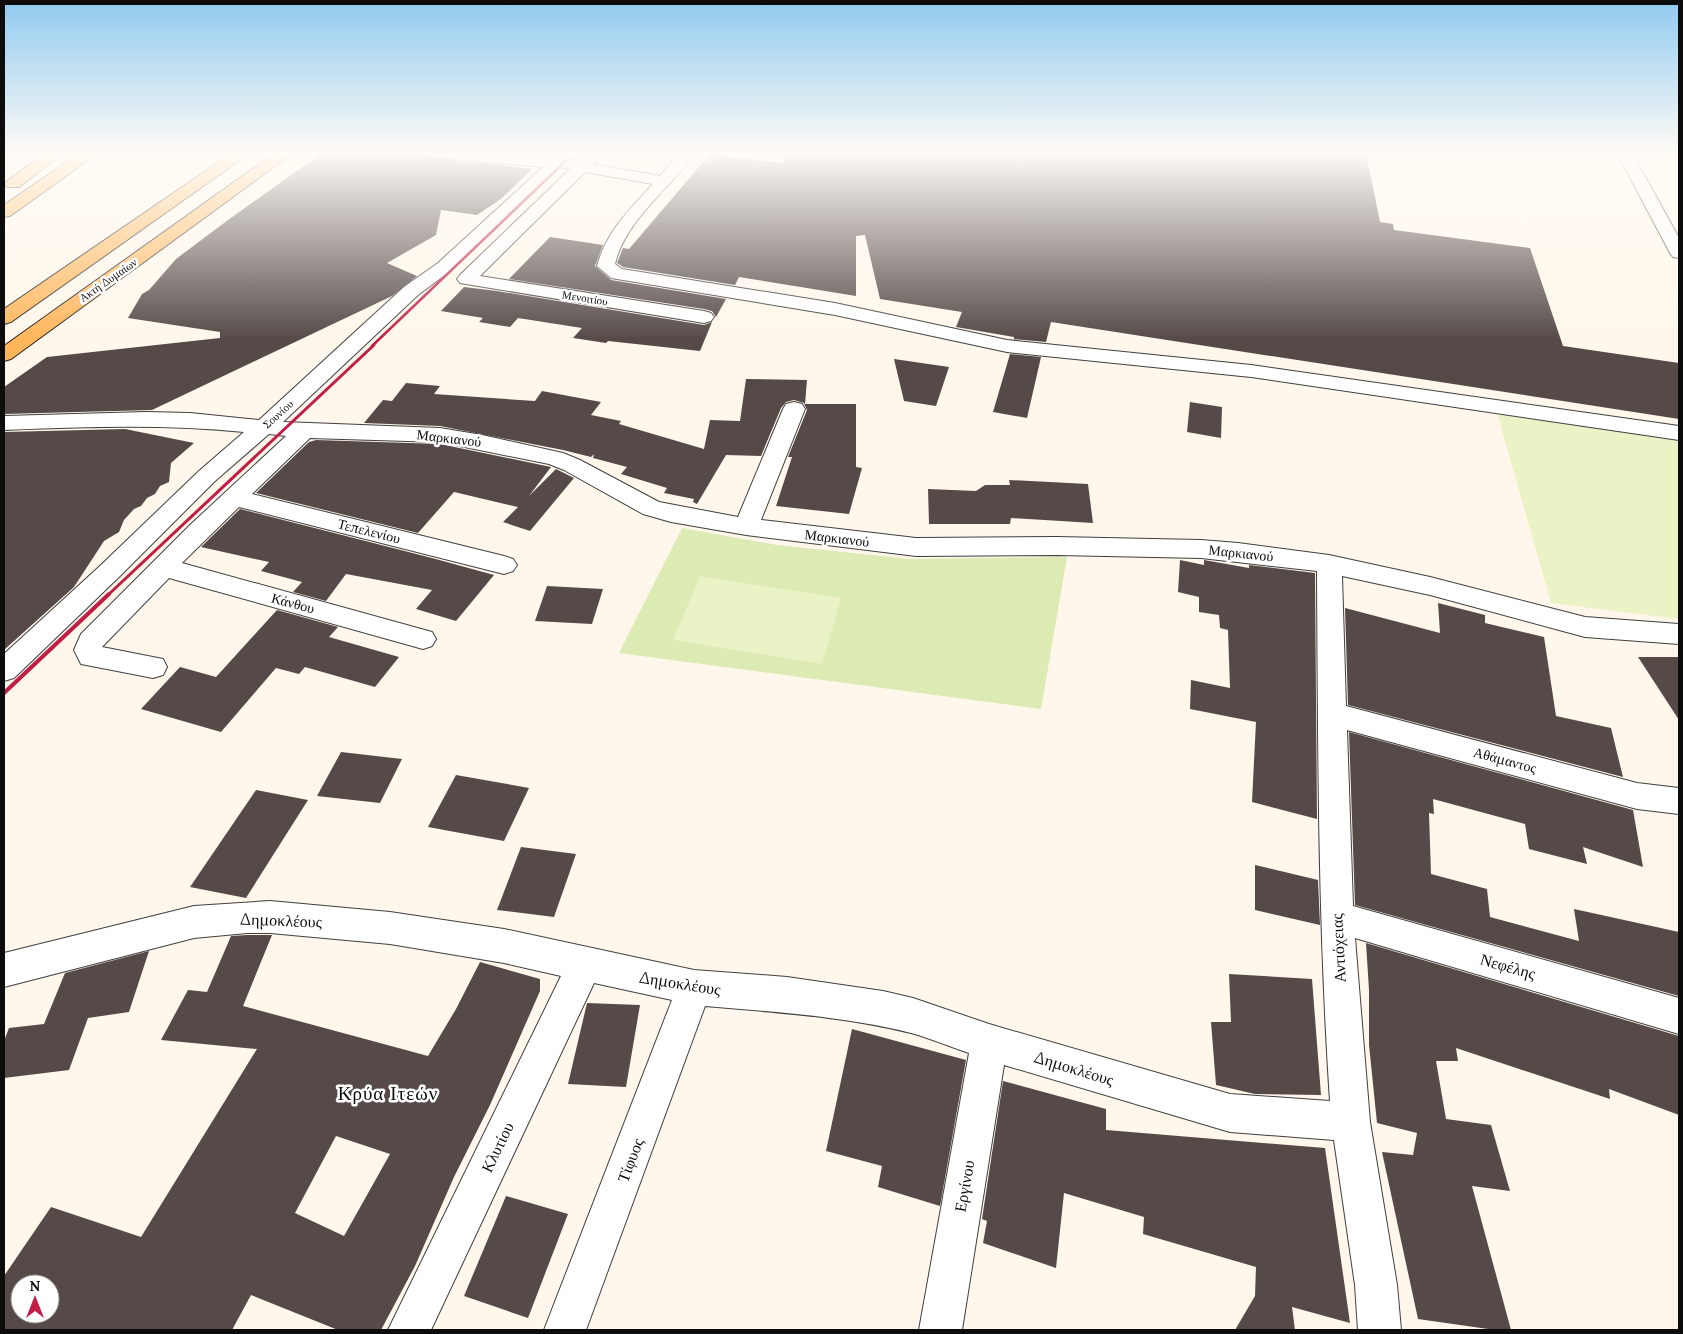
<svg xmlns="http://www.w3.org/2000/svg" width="1683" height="1334" viewBox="0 0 1683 1334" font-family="Lora,serif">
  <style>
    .green { fill: #dbebb3 }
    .pitch { fill: #ebf2c5 }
    .building { fill: #554a48; fill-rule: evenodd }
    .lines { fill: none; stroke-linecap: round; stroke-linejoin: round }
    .minor-casing { stroke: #3f3f3f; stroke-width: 2 }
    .major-casing { stroke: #1d1d1d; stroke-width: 2 }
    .minor { fill: #fff; fill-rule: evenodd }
    .major { fill: #ffb65b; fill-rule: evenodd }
    .rail-far2 { stroke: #c21d46; stroke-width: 2.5 }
    .rail-far1 { stroke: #c21d46; stroke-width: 3 }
    .rail { stroke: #c21d46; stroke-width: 4 }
    .labels { text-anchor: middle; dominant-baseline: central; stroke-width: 5; stroke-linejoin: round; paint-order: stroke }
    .far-street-label { font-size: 11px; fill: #0c0c0c; stroke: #fff }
    .street-label { font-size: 14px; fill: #0c0c0c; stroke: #fff }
    .near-street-label { font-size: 16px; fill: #0c0c0c; stroke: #fff }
    .near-quarter-label { font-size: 19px; letter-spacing: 1px; fill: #0c0c0c; stroke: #fff }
  </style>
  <rect width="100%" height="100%" fill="#fff7eb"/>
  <!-- green -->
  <polygon class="green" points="682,528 777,545 910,559 1067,557 1041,709 619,653"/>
  <!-- pitch -->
  <g class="pitch">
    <polygon points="1497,413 1679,440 1679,619 1551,603"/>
    <polygon points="700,576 841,598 822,664 673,640"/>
  </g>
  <!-- building -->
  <g class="building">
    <polygon points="322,153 402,153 532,169 501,199 477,215 441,210 436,235 387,263 417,276 392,296 152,410 4,414 4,387 47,357 220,338 220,332 128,318 142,294 149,290 176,259 228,220"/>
    <polygon points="789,153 1366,153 1380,222 1393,224 1394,230 1530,248 1563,346 1679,363 1679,419 1051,322 1046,342 1014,339 1014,337 956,327 962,312 880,299 865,235 856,236 856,296 739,277 735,285 623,267 617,263 623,248 629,249 710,154 782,163"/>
    <polygon points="550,237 603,245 595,266 611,280 726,299 716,317 712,311 704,309 509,279"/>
    <polygon points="464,287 497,291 704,325 712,322 700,351 608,341 606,343 573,338 582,328 518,318 510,327 479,322 483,318 441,311"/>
    <polygon points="1010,354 1041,357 1027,418 993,412"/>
    <polygon points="894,359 949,367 936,406 904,401"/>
    <polygon points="746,379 807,380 805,404 856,404 856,467 862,468 849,514 776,506 792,457 788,457 807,410 804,403 794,400 786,402 781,408 761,456 726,455 697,504 693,502 694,499 664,493 667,488 621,474 627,467 593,458 594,454 591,457 563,450 440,426 364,423 383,400 392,401 406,383 440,386 434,394 535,401 542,391 601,402 591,415 621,421 619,424 704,449 710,420 740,421"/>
    <polygon points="1190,402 1222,407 1221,438 1187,432"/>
    <polygon points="125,429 194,443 171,463 169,482 160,486 155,494 147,498 141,506 134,509 124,520 119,532 104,541 74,587 4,650 4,432"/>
    <polygon points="316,440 440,444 551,467 529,496 556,469 574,478 530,531 503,522 518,507 454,492 418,533 256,493 309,442"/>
    <polygon points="1009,480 1088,484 1093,523 1011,518 1010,524 929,524 928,489 976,491 985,485 1010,485"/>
    <polygon points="240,509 432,558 494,575 456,621 416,609 432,590 346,574 326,601 293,592 302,582 261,571 269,562 201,547"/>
    <polygon points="1180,560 1204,565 1204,560 1249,568 1249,565 1315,573 1317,819 1252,802 1256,722 1190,709 1191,680 1230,688 1228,630 1220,628 1219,615 1199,612 1199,597 1178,592"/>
    <polygon points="547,586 603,589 592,624 535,621"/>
    <polygon points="1438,603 1485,615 1485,623 1544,637 1556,716 1611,728 1623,777 1348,705 1345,608 1440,633"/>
    <polygon points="277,610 338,627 329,637 399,657 375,687 305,667 299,674 276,668 221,732 141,709 180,667 216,677"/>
    <polygon points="1638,657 1679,657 1679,720"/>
    <polygon points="1349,732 1633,810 1643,867 1583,847 1587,864 1529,849 1525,824 1433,799 1434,814 1429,813 1431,874 1487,889 1490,917 1579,941 1574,909 1679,932 1679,996 1355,905"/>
    <polygon points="341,752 402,759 380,803 317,796"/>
    <polygon points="456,775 529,788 504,841 428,827"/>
    <polygon points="256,790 308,800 246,898 190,887"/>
    <polygon points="521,847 576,854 554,917 497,910"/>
    <polygon points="1255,865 1318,880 1320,925 1255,910"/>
    <path d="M 247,935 L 272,935 L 243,1006 L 428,1056 L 456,1009 L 480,962 L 540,979 L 540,991 L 490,1105 L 454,1177 L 415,1266 L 381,1330 L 338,1330 L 251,1295 L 232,1330 L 4,1330 L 4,1276 L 51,1207 L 141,1237 L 257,1049 L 161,1040 L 188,990 L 207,992 L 231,936 ZM 336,1136 L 390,1154 L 344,1236 L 295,1213 ZM 20,1284 L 50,1284 L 50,1314 L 20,1314 Z"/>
    <polygon points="1366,943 1679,1036 1679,1115 1609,1089 1610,1099 1456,1048 1458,1061 1436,1061 1446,1119 1491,1125 1510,1191 1472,1186 1511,1330 1495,1330 1418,1319 1382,1152 1413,1155 1417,1133 1377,1123 1369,1045 1369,990"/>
    <polygon points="149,951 129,1012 88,1018 69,1070 4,1078 4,1041 9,1028 44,1024 65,973"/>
    <polygon points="1229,974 1312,979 1321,1095 1255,1094 1216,1085 1211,1022 1231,1022"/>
    <polygon points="587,1003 640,1005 626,1087 568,1084"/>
    <polygon points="852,1029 966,1060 940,1206 878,1187 882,1166 826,1151"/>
    <polygon points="1003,1081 1106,1109 1106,1130 1325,1148 1350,1323 1292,1307 1295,1330 1235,1330 1255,1296 1256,1267 1143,1234 1144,1217 1064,1193 1056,1268 983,1243 987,1221 982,1219"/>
    <polygon points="506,1196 568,1214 528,1318 464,1296"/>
  </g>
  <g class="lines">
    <!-- minor casing -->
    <g class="minor-casing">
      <g id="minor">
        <path d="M 440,153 L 493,153 L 528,157 L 524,153 L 547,153 L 578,161 L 586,153 L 598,153 L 600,156 L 593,164 L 660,176 L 679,153 L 695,153 C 669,190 626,219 615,264 L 622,269 L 835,303 L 1007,340 L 1251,365 L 1679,426 L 1679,440 L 1251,377 L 1007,352 L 835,315 L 617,279 L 611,278 L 597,266 C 606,232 630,209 653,184 L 585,172 L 480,276 L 704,311 L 711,313 L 714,317 L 711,321 L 704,323 L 460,283 L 457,279 L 460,275 L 570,169 L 560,167 L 450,271 L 418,295 L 283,422 L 440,428 L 482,435 L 563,453 L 580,460 L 659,502 L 738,517 L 783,409 L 786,404 L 794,402 L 802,404 L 805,409 L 761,520 L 916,538 L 1057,537 L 1201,540 L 1238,543 L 1329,555 L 1430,577 L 1585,617 L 1679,624 L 1679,644 L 1585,637 L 1430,595 L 1342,576 L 1346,706 L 1637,783 L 1679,788 L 1679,814 L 1637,809 L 1347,730 L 1353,906 L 1679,998 L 1679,1034 L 1355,938 L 1370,1122 L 1397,1285 L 1401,1330 L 1358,1330 L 1355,1285 L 1334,1140 L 1230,1132 L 1004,1065 L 962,1330 L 919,1330 L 969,1053 C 950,1047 930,1038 911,1033 C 844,1016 773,1012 705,1006 L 586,1330 L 544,1330 L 672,1000 L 594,983 L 431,1330 L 388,1330 L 561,976 L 504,963 L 390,944 L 270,933 L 247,933 L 194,938 L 4,987 L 4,953 L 194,906 L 270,901 L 390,912 L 504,929 L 694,970 L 787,977 L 883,991 L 913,998 L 989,1024 L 1230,1094 L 1330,1101 C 1318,925 1318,748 1317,571 L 1201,558 L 1057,555 L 916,556 L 746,535 L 671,522 L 643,514 L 564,470 L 549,464 L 440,442 L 310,438 L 252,494 L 504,556 L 513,559 L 517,565 L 513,571 L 504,574 L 239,507 L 182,563 L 432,632 L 436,639 L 432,646 L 423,649 L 169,578 L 102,647 L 163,659 L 167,667 L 163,675 L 153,678 L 81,664 L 74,650 L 81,634 L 190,525 L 286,436 L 269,434 L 215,481 L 119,577 L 14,678 L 4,681 L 4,654 L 101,565 L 199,471 L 244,432 C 164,424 85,427 4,430 L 4,416 L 146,412 L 190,413 L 259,420 L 404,287 L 438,263 L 543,167 L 447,158 L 442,156 Z"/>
        <polygon points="1617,153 1632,153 1679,238 1679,258 1673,257 1670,253"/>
      </g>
    </g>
    <!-- major casing -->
    <g class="major-casing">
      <g id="major">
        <polygon points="45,153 63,153 19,187 7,187 5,184 7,181"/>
        <polygon points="80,153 98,153 10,216 4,217 4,205"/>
        <polygon points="232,153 250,153 11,322 4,324 4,309"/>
        <polygon points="275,153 293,153 11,359 4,361 4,346"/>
      </g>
    </g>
    <!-- minor -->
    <use href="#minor" class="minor"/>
    <!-- major -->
    <use href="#major" class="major"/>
    <!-- rail-far2 -->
    <polyline class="rail-far2" points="372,346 574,153"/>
    <!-- rail-far1 -->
    <polyline class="rail-far1" points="108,595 374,345"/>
    <!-- rail -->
    <polyline class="rail" points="4,693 109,594"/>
  </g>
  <!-- sky -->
  <linearGradient id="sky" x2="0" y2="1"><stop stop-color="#90caef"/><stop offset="0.45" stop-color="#fffbf6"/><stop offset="1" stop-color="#fffbf6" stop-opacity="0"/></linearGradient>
  <rect width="1683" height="340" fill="url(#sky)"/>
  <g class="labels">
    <!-- far-street labels -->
    <g class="far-street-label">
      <text transform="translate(108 280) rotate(-35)">Ακτή Δυμαίων</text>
      <text transform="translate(585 298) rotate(9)">Μενοιτίου</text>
      <text transform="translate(278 414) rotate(-42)">Σουνίου</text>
    </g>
    <!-- street labels -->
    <g class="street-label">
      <text transform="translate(449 438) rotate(7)">Μαρκιανού</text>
      <text transform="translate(369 531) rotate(14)">Τεπελενίου</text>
      <text transform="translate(837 538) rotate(7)">Μαρκιανού</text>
      <text transform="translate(1241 553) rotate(6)">Μαρκιανού</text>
      <text transform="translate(293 603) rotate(15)">Κάνθου</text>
      <text transform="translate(1505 760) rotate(15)">Αθάμαντος</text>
    </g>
    <!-- near-street labels -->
    <g class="near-street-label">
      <text transform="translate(281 920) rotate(2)">Δημοκλέους</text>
      <text transform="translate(1338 948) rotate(-93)">Αντιόχειας</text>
      <text transform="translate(1508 966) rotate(16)">Νεφέλης</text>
      <text transform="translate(680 983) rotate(9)">Δημοκλέους</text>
      <text transform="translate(1074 1068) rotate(17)">Δημοκλέους</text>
      <text transform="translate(497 1147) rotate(-64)">Κλυτίου</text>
      <text transform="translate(630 1160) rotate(-69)">Τίφυος</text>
      <text transform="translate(964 1186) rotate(-80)">Εργίνου</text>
    </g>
    <!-- near-quarter labels -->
    <g class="near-quarter-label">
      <text x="388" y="1093">Κρύα Ιτεών</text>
    </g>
  </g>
  <!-- border -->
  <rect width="1683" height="1334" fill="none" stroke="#0c0c0c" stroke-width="10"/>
  <!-- north arrow -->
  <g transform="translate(35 1299)"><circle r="24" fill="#ffffff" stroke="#9e9e9e"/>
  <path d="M0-4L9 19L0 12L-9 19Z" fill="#c21d46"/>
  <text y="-8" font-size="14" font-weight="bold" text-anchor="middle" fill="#0c0c0c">N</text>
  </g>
</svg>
